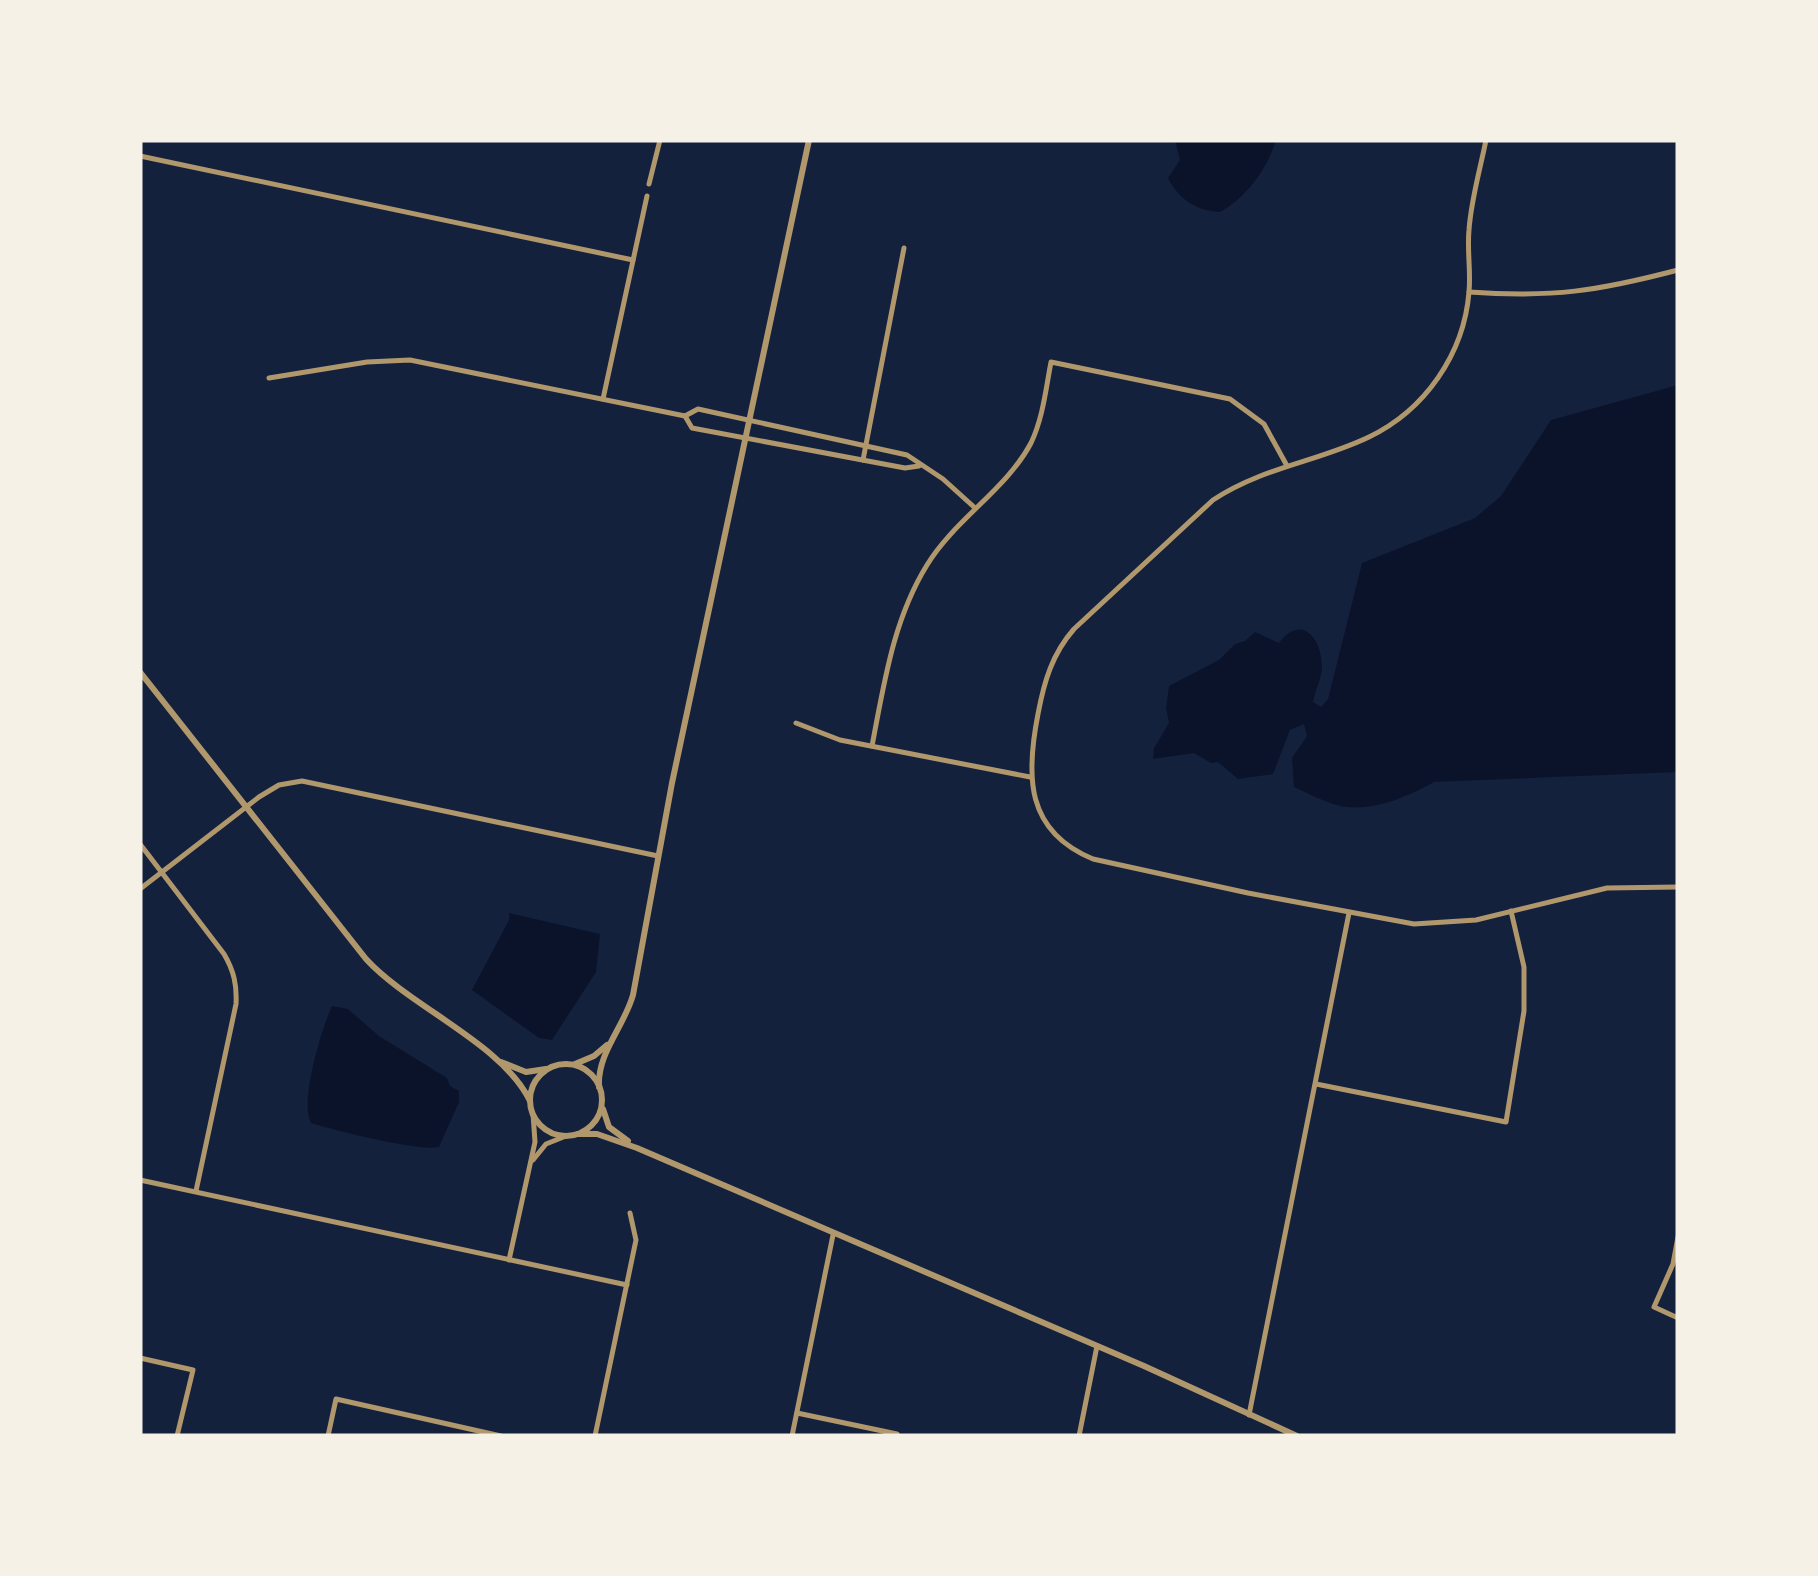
<svg xmlns="http://www.w3.org/2000/svg" width="1818" height="1576" viewBox="0 0 1818 1576" font-family="'Zilla Slab',serif">
  <style>
    .water { fill: #0b132b }
    .lines { fill: none; stroke-linecap: round; stroke-linejoin: round }
    .minor { stroke: #b1986c; stroke-width: 5 }
    .tertiary { stroke: #b1986c; stroke-width: 6 }
  </style>
  <rect width="100%" height="100%" fill="#14213d"/>
  <!-- water -->
  <g class="water">
    <path d="M 1175,140 L 1276,140 C 1268,168 1246,198 1220,212 C 1197,211 1178,199 1168,178 L 1180,160 Z"/>
    <path d="M 1678,385 L 1678,772 L 1434,782 C 1409,796 1377,810 1348,807 C 1331,806 1310,794 1294,787 L 1292,758 L 1307,736 L 1304,724 L 1290,730 L 1273,774 L 1238,779 L 1218,762 L 1211,763 L 1194,753 L 1153,759 L 1154,748 L 1169,723 L 1166,708 L 1169,686 L 1219,660 L 1235,644 L 1245,641 L 1255,632 L 1279,643 C 1302,612 1323,640 1322,669 C 1321,679 1315,691 1313,702 L 1321,707 L 1328,699 L 1362,563 L 1475,518 L 1501,496 L 1551,420 Z"/>
    <polygon points="509,913 600,934 596,972 552,1040 539,1038 472,990 509,920"/>
    <path d="M 332,1006 L 348,1009 L 379,1036 L 447,1078 L 450,1086 L 459,1091 L 459,1102 L 439,1147 C 422,1152 332,1130 311,1123 C 299,1103 322,1027 332,1006 Z"/>
  </g>
  <g class="lines">
    <!-- minor -->
    <g class="minor">
      <path d="M 1486,140 C 1480,170 1471,200 1469,230 C 1467,251 1471,271 1469,292 C 1464,354 1425,410 1369,437 C 1317,462 1263,467 1213,500 L 1074,629 C 1052,654 1044,682 1038,714 C 1026,775 1025,831 1093,859 L 1248,893 L 1414,924 L 1476,920 L 1607,888 L 1678,887"/>
      <polyline points="140,156 633,260"/>
      <polyline points="649,184 660,140"/>
      <path d="M 1469,292 C 1552,298 1598,291 1678,270"/>
      <polyline points="269,378 367,362 410,360 685,416 698,409 907,455 943,479 974,507"/>
      <polyline points="603,399 647,196"/>
      <polyline points="685,416 692,428 905,468 919,466"/>
      <polyline points="863,460 904,248"/>
      <polyline points="796,723 840,740 1030,777"/>
      <path d="M 872,746 C 884,684 893,620 927,565 C 955,519 1006,490 1031,443 C 1043,418 1046,388 1051,362 L 1230,399 L 1264,424 L 1286,464"/>
      <path d="M 140,844 L 224,954 C 234,971 237,985 236,1004 L 196,1191"/>
      <polyline points="140,889 259,797 279,785 302,781 658,856"/>
      <polyline points="1316,1084 1506,1122 1524,1011 1524,967 1511,911"/>
      <polyline points="533,1160 546,1144 566,1136"/>
      <polyline points="140,1180 627,1285"/>
      <polyline points="1678,1237 1673,1264 1654,1307 1678,1318"/>
      <polyline points="509,1260 535,1142 533,1114"/>
      <polyline points="140,1358 193,1370 177,1436"/>
      <polyline points="797,1413 897,1434"/>
      <polyline points="1249,1415 1349,913"/>
      <polyline points="328,1436 336,1399 501,1436"/>
      <polyline points="595,1436 636,1240 630,1213"/>
      <polyline points="792,1436 833,1235"/>
      <polyline points="1079,1436 1097,1346"/>
    </g>
    <!-- tertiary -->
    <g class="tertiary">
      <path d="M 140,672 L 366,959 C 410,1007 503,1044 530,1101"/>
      <polyline points="501,1062 526,1072 546,1069"/>
      <polyline points="575,1064 594,1056 607,1045"/>
      <circle cx="566" cy="1100" r="36"/>
      <path d="M 599,1087 C 597,1053 624,1027 633,995 L 672,783 L 809,140"/>
      <polyline points="603,1109 609,1127 628,1141"/>
      <polyline points="578,1134 597,1134 637,1148 1144,1366 1297,1436"/>
    </g>
  </g>
  <!-- border -->
  <rect width="1818" height="1576" fill="none" stroke="#f6f1e7" stroke-width="285"/>
</svg>
